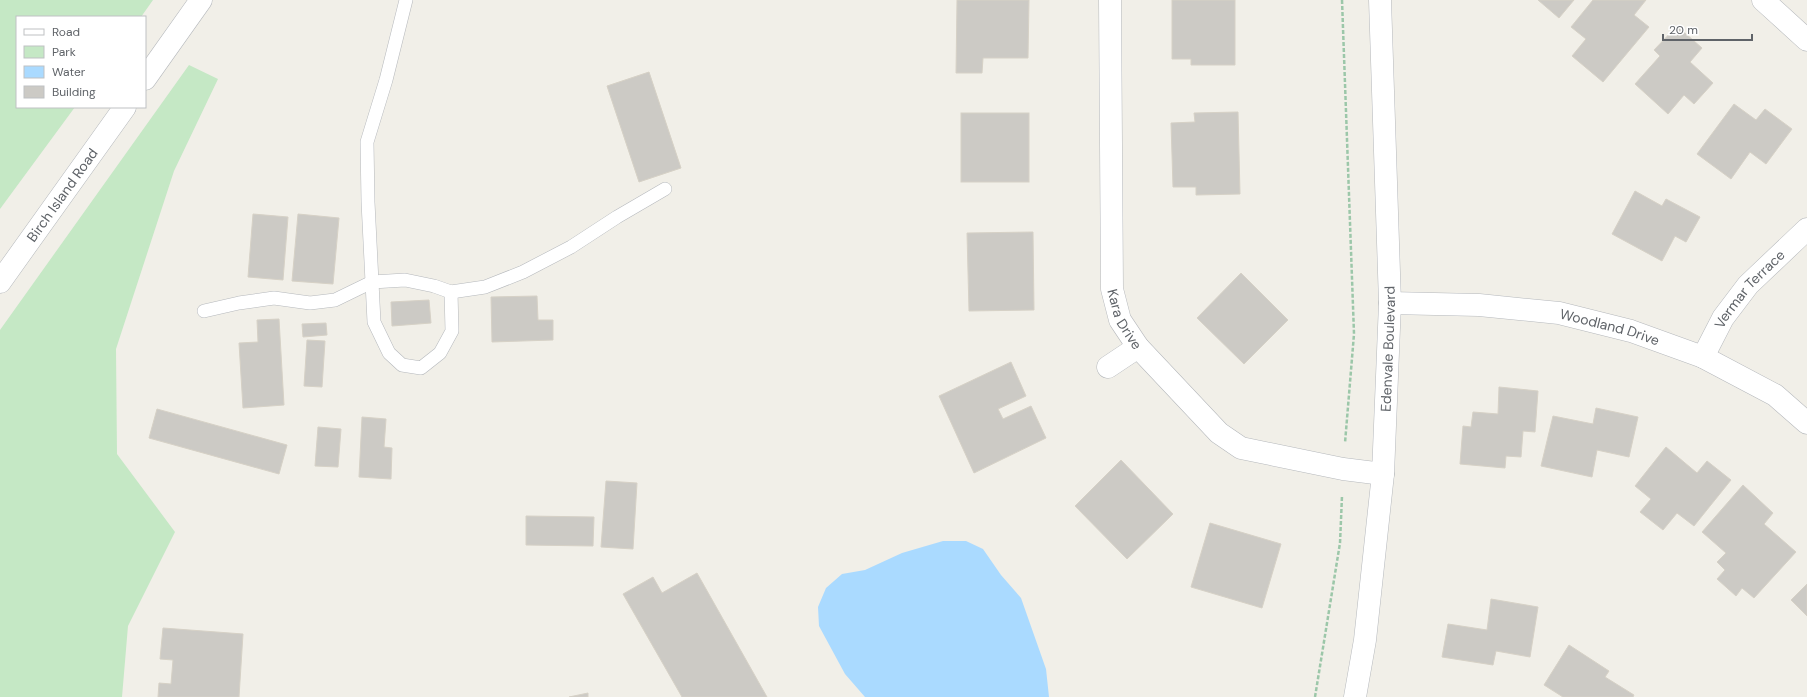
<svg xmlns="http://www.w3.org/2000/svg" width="1807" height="697" viewBox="0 0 1807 697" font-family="'DM Sans',sans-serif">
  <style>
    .green { fill: #c5e8c5 }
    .water { fill: #aadaff }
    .building { fill: #cccac5; stroke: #d6d1c6 }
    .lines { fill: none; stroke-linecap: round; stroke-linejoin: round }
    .service-casing { stroke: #b5b8bc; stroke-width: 14 }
    .minor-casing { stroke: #b5b8bc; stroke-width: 23 }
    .tertiary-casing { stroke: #b5b8bc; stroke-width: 23 }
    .path { stroke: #9cc7a9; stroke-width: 2.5; stroke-dasharray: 4 2; stroke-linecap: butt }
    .service { stroke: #fff; stroke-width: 13 }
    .minor { stroke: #fff; stroke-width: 22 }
    .tertiary { stroke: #fff; stroke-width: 22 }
    .labels { text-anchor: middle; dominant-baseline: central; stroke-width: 3; stroke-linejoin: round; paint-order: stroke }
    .street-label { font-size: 14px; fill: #5f6368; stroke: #fff }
  </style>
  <rect width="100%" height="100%" fill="#f1efe8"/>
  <!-- green -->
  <g class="green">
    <polygon points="0,0 153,0 141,17 17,17 17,107 75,107 0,209"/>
    <polygon points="189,65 218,79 174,171 116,349 117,454 175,532 128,626 122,697 0,697 0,330"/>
  </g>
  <!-- water -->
  <polygon class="water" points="943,541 966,541 983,549 1001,575 1021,598 1046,669 1049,697 865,697 845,674 819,626 818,607 826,588 842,574 865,570 902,553"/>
  <!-- building -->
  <g class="building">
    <polygon points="957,0 1029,0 1028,58 983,58 982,73 956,73"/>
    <polygon points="1172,0 1235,0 1235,65 1191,65 1191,59 1172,59"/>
    <polygon points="1538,0 1574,0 1559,18"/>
    <polygon points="1593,0 1646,0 1634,15 1649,27 1603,82 1572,56 1586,39 1571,27"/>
    <polygon points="1677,26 1702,48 1690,62 1713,83 1694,104 1684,95 1668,114 1635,84 1660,56 1654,50"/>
    <polygon points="649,72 681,168 639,182 607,86"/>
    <polygon points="1734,104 1756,120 1765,109 1792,129 1766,164 1750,152 1731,179 1697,154"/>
    <polygon points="1238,112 1240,194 1196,195 1196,187 1173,187 1171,123 1195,122 1194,113"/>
    <rect x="961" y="113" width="68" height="69"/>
    <polygon points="1635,191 1662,206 1666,199 1700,217 1686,242 1675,236 1662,261 1612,234"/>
    <polygon points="253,214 288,217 283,280 248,277"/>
    <polygon points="298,214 339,218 333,284 292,281"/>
    <polygon points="1033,232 1034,310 969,311 967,233"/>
    <polygon points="1241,273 1288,320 1244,364 1197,318"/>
    <polygon points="537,296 538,320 553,320 553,340 492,342 491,297"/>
    <polygon points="429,300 431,323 392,326 391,302"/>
    <polygon points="279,319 284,405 243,408 239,343 258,342 257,320"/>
    <polygon points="326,323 327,335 303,337 302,324"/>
    <polygon points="307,340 325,341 322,387 304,386"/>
    <polygon points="1011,362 1026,396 998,409 1003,419 1031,406 1046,438 974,473 939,396"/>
    <polygon points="1499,387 1538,391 1535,432 1523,431 1521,457 1506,456 1505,468 1460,464 1463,426 1471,427 1473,412 1498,414"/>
    <polygon points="1596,408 1638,417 1629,457 1597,450 1592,477 1541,466 1553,416 1593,424"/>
    <polygon points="157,409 287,445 279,474 149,438"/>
    <polygon points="362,417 386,419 384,447 392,448 391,479 359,477"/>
    <polygon points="318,427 341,429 338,467 315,466"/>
    <polygon points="1666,447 1697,473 1707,461 1731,480 1694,526 1677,513 1663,530 1640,512 1651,499 1635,486"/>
    <polygon points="1121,460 1173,514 1127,559 1075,506"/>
    <polygon points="606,481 637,483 633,549 601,547"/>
    <polygon points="1743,485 1773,513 1764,524 1796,552 1754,598 1742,588 1736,596 1717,579 1725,570 1717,562 1726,553 1702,532"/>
    <polygon points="526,516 594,517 593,546 526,545"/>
    <polygon points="1210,523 1281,544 1262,608 1191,587"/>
    <polygon points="697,573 767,697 682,697 623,594 653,577 662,593"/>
    <polygon points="1807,584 1807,616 1791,600"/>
    <polygon points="1491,599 1538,607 1530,657 1496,651 1493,665 1442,657 1448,624 1487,630"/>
    <polygon points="163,628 243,634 239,697 158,697 159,683 171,684 173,660 160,659"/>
    <polygon points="1569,645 1609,671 1605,677 1634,695 1633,697 1563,697 1544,685"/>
    <polygon points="588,693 588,697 569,697"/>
  </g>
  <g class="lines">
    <!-- service casing -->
    <g class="service-casing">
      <g id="service">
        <polyline points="406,0 386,80 367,142 368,202 374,322 389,353 402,365 421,368 440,353 452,331 451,292"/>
        <polyline points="204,311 239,303 274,298 310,303 335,300 372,282 405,280 434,286 451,292 485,287 523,272 571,247 617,217 665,189"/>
      </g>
    </g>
    <!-- minor casing -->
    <g class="minor-casing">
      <g id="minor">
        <path id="s1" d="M 1110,0 L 1112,289 L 1120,320 L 1138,347 L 1219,433 L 1241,448 L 1343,469 L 1383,474"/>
        <polyline points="1763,0 1807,40"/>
        <polyline points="145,79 201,0"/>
        <path id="s2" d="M 0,282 L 125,107"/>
        <path id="s3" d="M 1390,303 L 1479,305 L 1559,313 L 1631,331 L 1703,357 L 1775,395 L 1807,423"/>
        <path id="s4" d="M 1703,357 L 1723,318 L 1748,285 L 1807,229"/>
        <polyline points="1108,367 1138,347"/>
      </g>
    </g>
    <!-- tertiary casing -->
    <g class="tertiary-casing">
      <g id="tertiary">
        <path id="s5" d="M 1355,697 L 1365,640 L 1383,474 L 1390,303 L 1380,0"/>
      </g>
    </g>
    <!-- path -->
    <g class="path">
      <polyline points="1342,0 1354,334 1345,443"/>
      <polyline points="1315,697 1340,543 1342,496"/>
    </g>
    <!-- service -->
    <use href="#service" class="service"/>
    <!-- minor -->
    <use href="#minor" class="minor"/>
    <!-- tertiary -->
    <use href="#tertiary" class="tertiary"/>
  </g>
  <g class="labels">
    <!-- street labels -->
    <g class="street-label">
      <text stroke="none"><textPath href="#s2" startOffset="107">Birch Island Road</textPath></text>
      <text stroke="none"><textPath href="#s4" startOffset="83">Vermar Terrace</textPath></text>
      <text stroke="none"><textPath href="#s1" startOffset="322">Kara Drive</textPath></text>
      <text stroke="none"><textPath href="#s3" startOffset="222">Woodland Drive</textPath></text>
      <text stroke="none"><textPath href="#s5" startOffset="350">Edenvale Boulevard</textPath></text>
    </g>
  </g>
  <!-- legend -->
  <rect x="16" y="16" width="130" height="92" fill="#ffffff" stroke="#bfc1c3"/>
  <rect x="24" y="29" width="20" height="6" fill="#ffffff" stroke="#bfc1c3"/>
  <text x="52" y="36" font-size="12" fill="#5f6368">Road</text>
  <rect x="24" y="46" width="20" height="12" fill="#c5e8c5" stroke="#bfc1c3"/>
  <text x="52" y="56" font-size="12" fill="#5f6368">Park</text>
  <rect x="24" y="66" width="20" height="12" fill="#aadaff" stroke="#bfc1c3"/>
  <text x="52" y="76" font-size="12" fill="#5f6368">Water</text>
  <rect x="24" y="86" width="20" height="12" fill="#cccac5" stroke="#bfc1c3"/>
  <text x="52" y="96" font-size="12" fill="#5f6368">Building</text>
  <!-- scale -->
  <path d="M1663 34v6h89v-6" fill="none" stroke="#5f6368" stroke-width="2"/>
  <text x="1669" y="34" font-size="12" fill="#5f6368" stroke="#ffffff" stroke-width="3" paint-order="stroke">20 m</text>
</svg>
